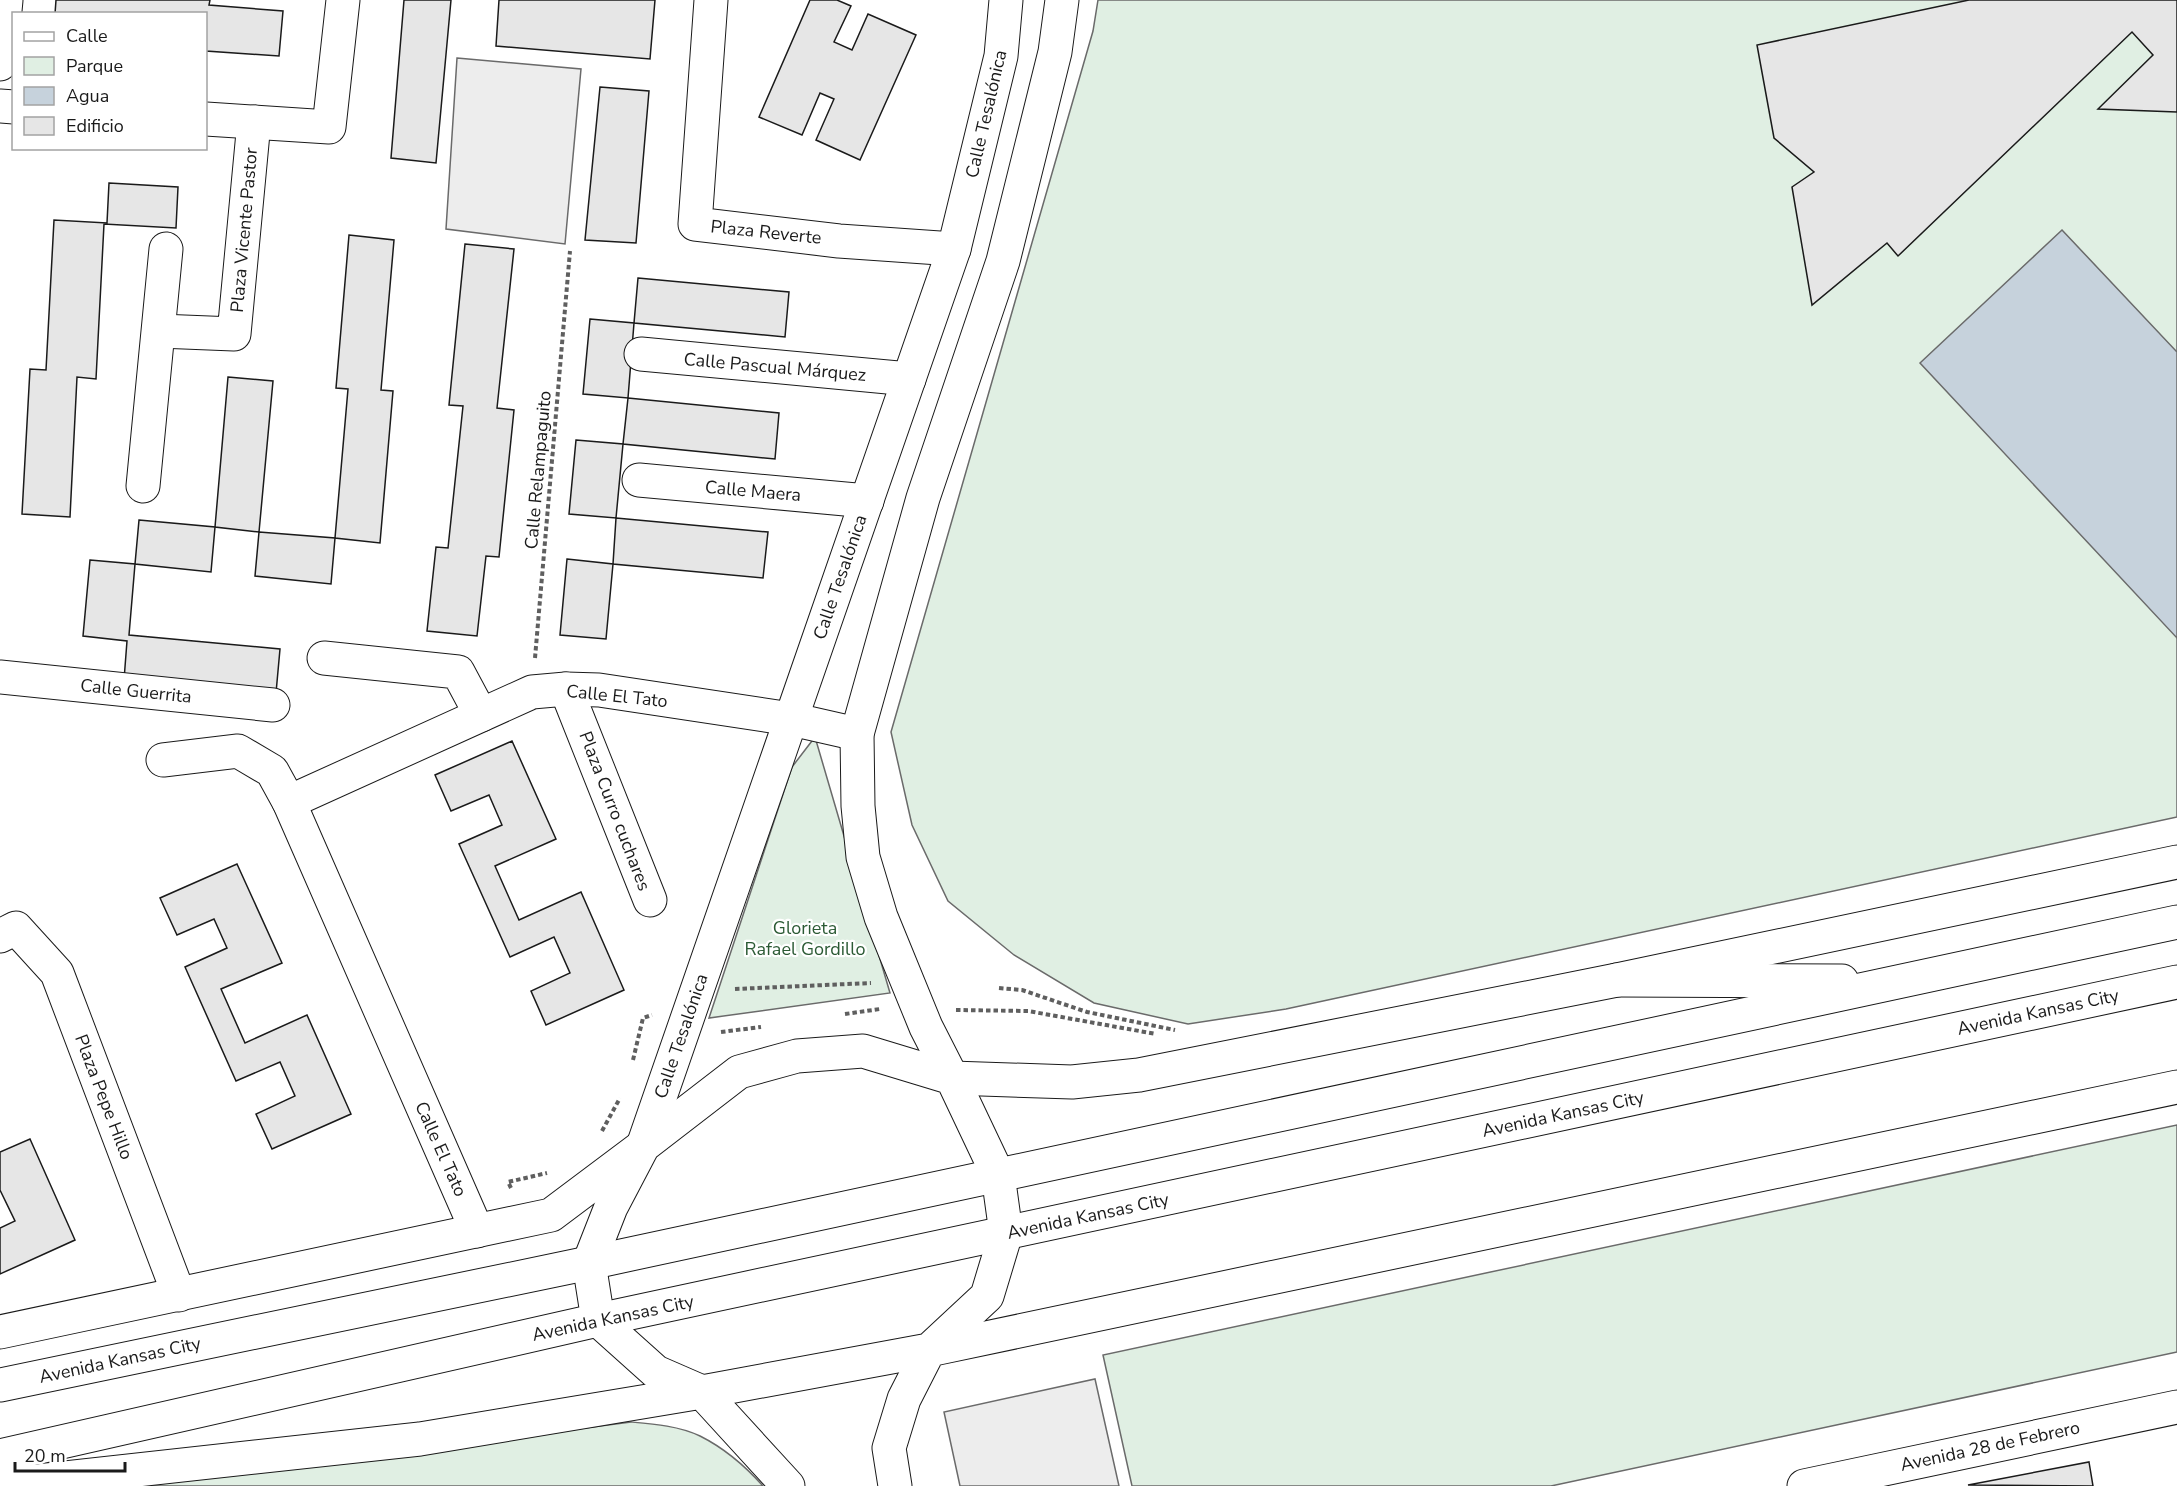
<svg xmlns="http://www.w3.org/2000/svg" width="2177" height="1486" viewBox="0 0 2177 1486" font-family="'Nunito Sans',sans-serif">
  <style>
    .green { fill: #e0efe3; stroke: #6a6a6a; stroke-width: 1.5 }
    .parking { fill: #ededed; stroke: #6a6a6a; stroke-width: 1.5 }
    .water { fill: #c6d2dc; stroke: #6a6a6a; stroke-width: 1.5 }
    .building { fill: #e6e6e6; stroke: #1a1a1a; stroke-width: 1.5 }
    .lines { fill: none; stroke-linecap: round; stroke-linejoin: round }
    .street-casing { stroke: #1a1a1a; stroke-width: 35 }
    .secondary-casing { stroke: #1a1a1a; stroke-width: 35 }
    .primary-casing { stroke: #1a1a1a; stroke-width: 35 }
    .path { stroke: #5f5f5f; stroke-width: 4; stroke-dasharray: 4.5 3; stroke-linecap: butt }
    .street { stroke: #fff; stroke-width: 33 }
    .secondary { stroke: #fff; stroke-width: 33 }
    .primary { stroke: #fff; stroke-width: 33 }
    .labels { text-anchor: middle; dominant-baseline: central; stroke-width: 4.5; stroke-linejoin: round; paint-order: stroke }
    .street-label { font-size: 18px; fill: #1a1a1a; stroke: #fff }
    .park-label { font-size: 18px; fill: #2b5a34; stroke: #fff }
  </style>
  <rect width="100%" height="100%" fill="#fff"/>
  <!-- green -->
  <g class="green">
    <polygon points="1098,0 2177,0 2177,817 1286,1009 1188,1024 1094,1003 1014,955 948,901 912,825 891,732 1093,31"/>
    <polygon points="815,737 890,993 709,1018 792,767"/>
    <polygon points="2177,1125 2177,1352 1551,1486 1132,1486 1103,1355"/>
    <path d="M 631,1422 C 654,1424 679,1426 700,1436 C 724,1448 746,1467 763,1486 L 136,1486 Z"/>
  </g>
  <!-- parking -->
  <g class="parking">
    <polygon points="457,58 581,69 565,244 446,229"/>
    <polygon points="1095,1379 1119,1486 960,1486 944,1412"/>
  </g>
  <!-- water -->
  <polygon class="water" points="2062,230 2177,352 2177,638 1920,363"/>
  <!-- building -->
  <g class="building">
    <polygon points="56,0 210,0 209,5 283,11 279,56 206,51 206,14 55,14"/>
    <polygon points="404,0 451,0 436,163 391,158"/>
    <polygon points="499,0 655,0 650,59 496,46"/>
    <polygon points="810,0 837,0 851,6 834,42 852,50 868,14 916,35 860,160 816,140 834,99 820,93 802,135 759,117"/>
    <polygon points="1969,0 2177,0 2177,112 2098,109 2153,55 2132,32 1898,256 1887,243 1812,305 1792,187 1814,172 1774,138 1757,45"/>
    <polygon points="600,87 649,91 636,243 585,240"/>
    <polygon points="109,183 178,187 176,228 104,224 96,379 77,377 70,517 22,514 30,369 46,370 54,220 107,223"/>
    <polygon points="349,235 394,240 381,390 393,391 380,543 335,538 348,389 336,388"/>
    <polygon points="465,244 514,249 497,408 514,410 499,557 486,556 477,636 427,631 436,547 448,548 463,406 449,405"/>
    <polygon points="638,278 789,292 785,337 634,323"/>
    <polygon points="590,319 634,323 628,398 583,394"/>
    <polygon points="228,377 273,381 259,532 215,527"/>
    <polygon points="628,398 779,413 775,459 623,444"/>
    <polygon points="576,440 623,444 616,518 569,514"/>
    <polygon points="616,518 768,532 763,578 613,564"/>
    <polygon points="139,520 215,527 211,572 135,564"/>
    <polygon points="259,532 335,538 331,584 255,576"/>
    <polygon points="567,559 613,564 606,639 560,635"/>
    <polygon points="90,560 135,564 129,635 280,649 276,693 124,680 127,641 83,636"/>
    <polygon points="512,741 556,839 495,866 519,920 581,892 624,990 546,1025 531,991 570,973 554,937 510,957 459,844 502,825 489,795 451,811 435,775"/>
    <polygon points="237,864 282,963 221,989 245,1043 307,1015 351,1114 272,1149 256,1114 295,1096 280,1062 236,1081 185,967 227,948 214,919 177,935 160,898"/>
    <polygon points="30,1139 75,1240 0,1274 0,1228 15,1221 0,1190 0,1152"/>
    <polygon points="2089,1462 2093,1486 1968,1485"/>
  </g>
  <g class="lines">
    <!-- street casing -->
    <g class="street-casing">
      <g id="street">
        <polyline points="711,0 695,224 839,241 954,249"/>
        <polyline points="0,64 6,0"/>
        <polyline points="0,106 14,107"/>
        <polyline points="206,119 329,127 343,0"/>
        <polyline points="159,331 234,334 254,122"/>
        <polyline points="641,354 909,379"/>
        <polyline points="639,480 867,501"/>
        <polyline points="143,486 166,249"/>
        <polyline points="324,658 458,672 481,715"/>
        <polyline points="0,677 273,705"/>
        <polyline points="566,689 650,900"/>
        <polyline points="163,760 238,751 272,771 289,802 477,1231"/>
        <polyline points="289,802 532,692 566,689 599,690 791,719 857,734"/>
        <polyline points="0,936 16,928 57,973 179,1295"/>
        <polyline points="952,1078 1072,1082 1139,1075 1617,980 2177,862"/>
        <polyline points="0,1332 551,1215 643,1146"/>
        <polyline points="0,1485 420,1439 702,1392 788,1486"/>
        <polyline points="895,1486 889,1448 904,1399 929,1350 2177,1087"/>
        <polyline points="1804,1486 2177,1407"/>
      </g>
    </g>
    <!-- secondary casing -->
    <g class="secondary-casing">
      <g id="secondary">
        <polyline points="952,1078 926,1027 881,917 863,857 858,806 857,734 923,498 1003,261 1055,52 1062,0"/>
        <polyline points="643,1146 954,249 1001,56 1006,0"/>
      </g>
    </g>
    <!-- primary casing -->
    <g class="primary-casing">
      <g id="primary">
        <polyline points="1617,980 1842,981"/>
        <polygon points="863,1051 952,1078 998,1175 1006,1233 987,1296 929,1350 702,1392 656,1372 598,1320 589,1263 611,1207 643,1146 739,1072 797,1056"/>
        <polyline points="0,1385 589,1263 2177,922"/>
        <polyline points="0,1456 598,1320 2177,982"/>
      </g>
    </g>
    <!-- path -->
    <g class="path">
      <polyline points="535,658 570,251"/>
      <polyline points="999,988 1022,990 1087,1012 1175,1030"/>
      <polyline points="735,989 871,983"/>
      <polyline points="956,1010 1028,1011 1156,1034"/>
      <polyline points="845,1014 880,1009"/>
      <polyline points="721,1032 761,1027"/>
      <polyline points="633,1060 643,1018 652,1015"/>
      <polyline points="602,1131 620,1098"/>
      <polyline points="511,1188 508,1182 547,1173"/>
    </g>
    <!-- street -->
    <use href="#street" class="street"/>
    <!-- secondary -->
    <use href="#secondary" class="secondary"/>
    <!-- primary -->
    <use href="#primary" class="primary"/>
  </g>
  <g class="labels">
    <!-- street labels -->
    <g class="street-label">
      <text transform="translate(986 114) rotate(-77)">Calle Tesalónica</text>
      <text transform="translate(244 230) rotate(-85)">Plaza Vicente Pastor</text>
      <text transform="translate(766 232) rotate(6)">Plaza Reverte</text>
      <text transform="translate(775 367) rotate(5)">Calle Pascual Márquez</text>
      <text transform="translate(538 470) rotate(-85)">Calle Relampaguito</text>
      <text transform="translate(753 491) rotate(5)">Calle Maera</text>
      <text transform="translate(840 577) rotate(-71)">Calle Tesalónica</text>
      <text transform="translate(136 691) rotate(6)">Calle Guerrita</text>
      <text transform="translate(617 696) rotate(6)">Calle El Tato</text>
      <text transform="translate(615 811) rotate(69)">Plaza Curro cuchares</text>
      <text transform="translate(2038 1012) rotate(-12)">Avenida Kansas City</text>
      <text transform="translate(681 1036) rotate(-71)">Calle Tesalónica</text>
      <text transform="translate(104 1097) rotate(69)">Plaza Pepe Hillo</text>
      <text transform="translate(1563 1114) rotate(-12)">Avenida Kansas City</text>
      <text transform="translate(441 1149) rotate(66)">Calle El Tato</text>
      <text transform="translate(1088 1216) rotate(-12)">Avenida Kansas City</text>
      <text transform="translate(613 1318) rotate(-12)">Avenida Kansas City</text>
      <text transform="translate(120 1360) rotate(-12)">Avenida Kansas City</text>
      <text transform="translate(1990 1446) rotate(-12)">Avenida 28 de Febrero</text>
    </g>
    <!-- park labels -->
    <g class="park-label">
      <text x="805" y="928">Glorieta<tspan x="805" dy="21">Rafael Gordillo</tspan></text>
    </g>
  </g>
  <!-- legend -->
  <rect x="12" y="12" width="195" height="138" fill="#ffffff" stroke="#a3a3a3" stroke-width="1.5"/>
  <rect x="24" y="32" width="30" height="9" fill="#ffffff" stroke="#a3a3a3" stroke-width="1.5"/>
  <text x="66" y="42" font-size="18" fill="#1a1a1a">Calle</text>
  <rect x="24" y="57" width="30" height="18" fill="#e0efe3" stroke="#a3a3a3" stroke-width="1.5"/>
  <text x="66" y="72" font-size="18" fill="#1a1a1a">Parque</text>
  <rect x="24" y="87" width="30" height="18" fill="#c6d2dc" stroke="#a3a3a3" stroke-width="1.5"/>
  <text x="66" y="102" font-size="18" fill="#1a1a1a">Agua</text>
  <rect x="24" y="117" width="30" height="18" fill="#e6e6e6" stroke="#a3a3a3" stroke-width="1.5"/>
  <text x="66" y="132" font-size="18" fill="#1a1a1a">Edificio</text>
  <!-- scale -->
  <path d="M15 1462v9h110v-9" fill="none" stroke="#1a1a1a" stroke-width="3"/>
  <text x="24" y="1462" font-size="18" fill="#1a1a1a" stroke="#ffffff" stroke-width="4.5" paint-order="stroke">20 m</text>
</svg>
